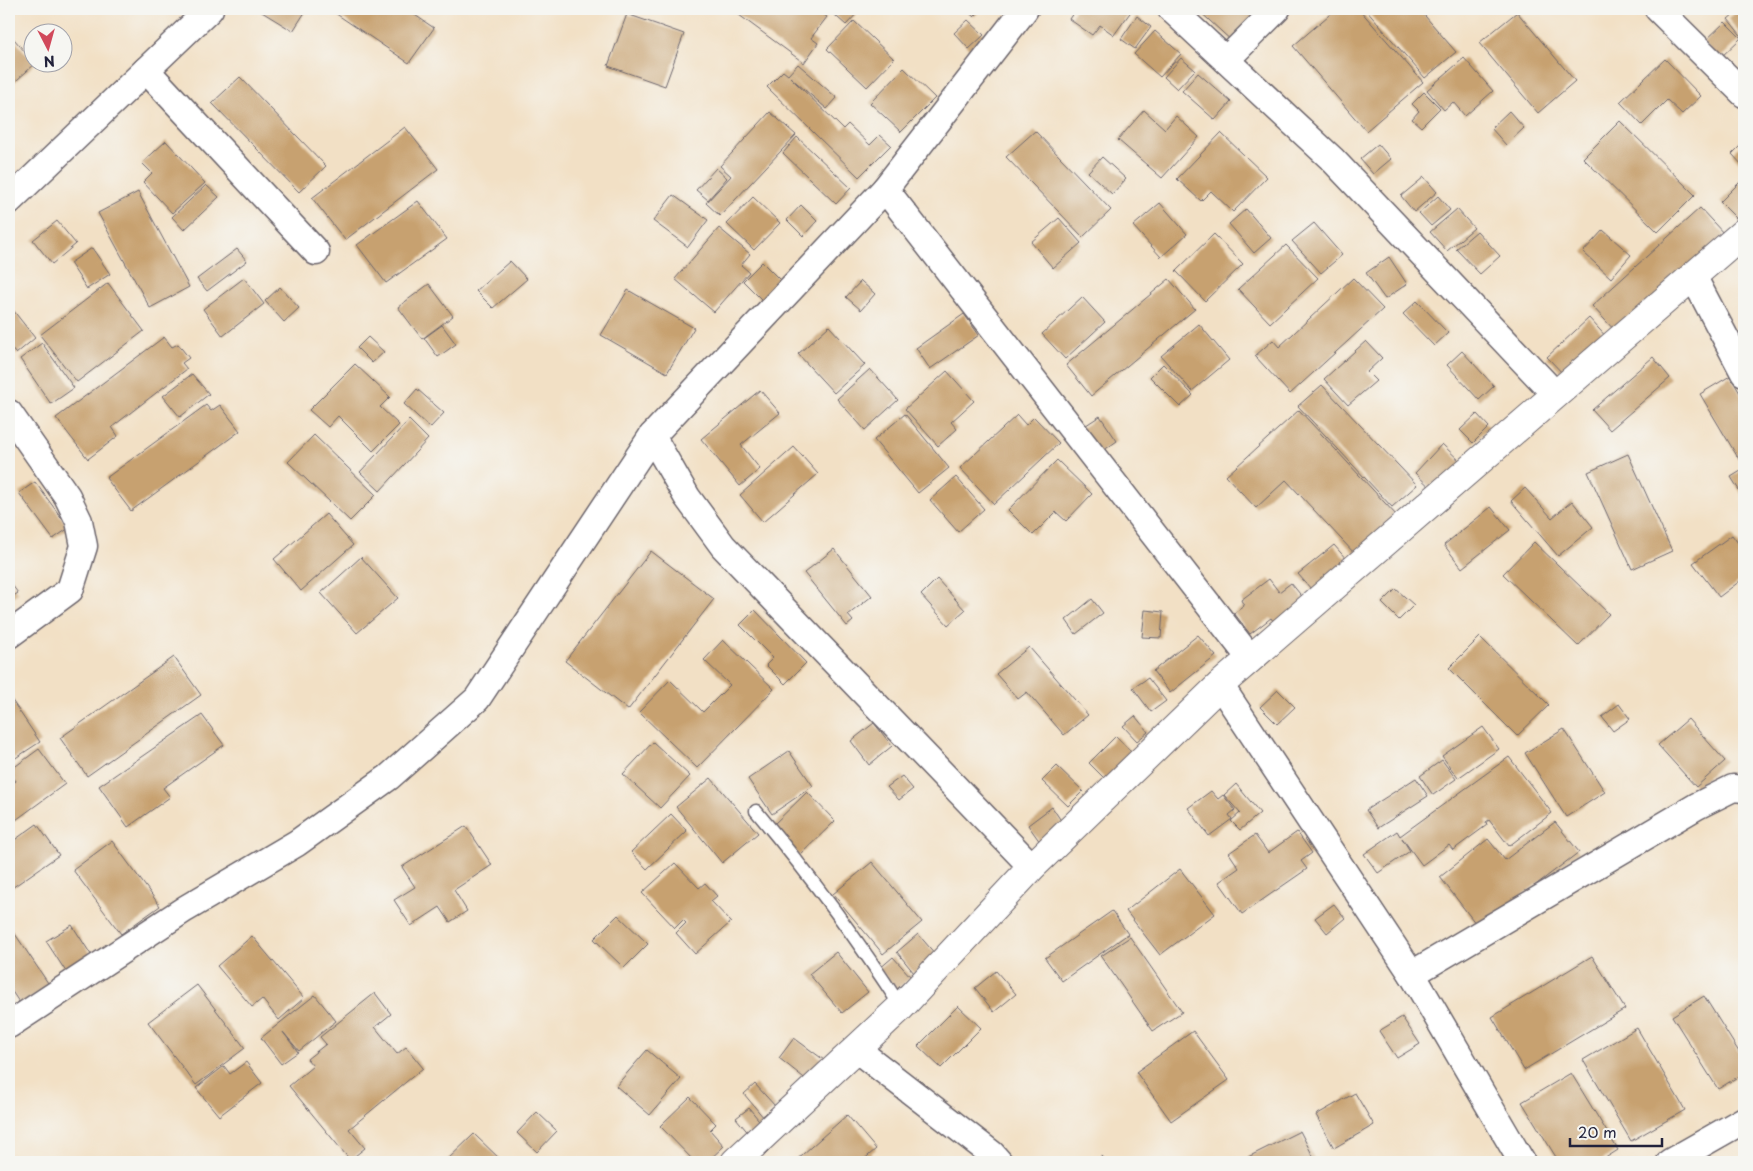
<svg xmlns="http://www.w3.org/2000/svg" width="1753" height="1171" viewBox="0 0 1753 1171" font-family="'Playpen Sans',sans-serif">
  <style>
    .building { fill: #c7a16f }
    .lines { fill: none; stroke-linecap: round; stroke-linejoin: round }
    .lane-casing { stroke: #6b646b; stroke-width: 15 }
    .street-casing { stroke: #6b646b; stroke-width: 29 }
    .primary-casing { stroke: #6b646b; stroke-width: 30 }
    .lane { stroke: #fff; stroke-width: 12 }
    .street { stroke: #fff; stroke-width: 26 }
    .primary { stroke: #fff; stroke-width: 28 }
  </style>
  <rect width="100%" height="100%" fill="#f6f6f2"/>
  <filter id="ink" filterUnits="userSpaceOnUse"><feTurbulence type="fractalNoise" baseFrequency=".02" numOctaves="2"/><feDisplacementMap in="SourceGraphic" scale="10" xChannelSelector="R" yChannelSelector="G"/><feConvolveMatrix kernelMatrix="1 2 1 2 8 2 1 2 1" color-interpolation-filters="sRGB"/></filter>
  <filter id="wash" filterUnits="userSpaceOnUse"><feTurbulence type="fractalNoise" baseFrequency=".0096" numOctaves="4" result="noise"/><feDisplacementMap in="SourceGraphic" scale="20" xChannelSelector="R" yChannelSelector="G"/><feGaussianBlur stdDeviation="1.12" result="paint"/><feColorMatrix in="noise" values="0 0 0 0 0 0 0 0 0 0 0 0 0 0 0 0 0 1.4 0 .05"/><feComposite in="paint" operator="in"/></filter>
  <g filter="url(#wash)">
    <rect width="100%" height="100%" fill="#f2e0c5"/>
    <g id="blocks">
      <!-- building -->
      <g class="building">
        <polygon points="257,9 307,9 293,31"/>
        <polygon points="329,9 406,9 434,28 409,63"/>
        <polygon points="737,9 816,9 827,17 811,38 818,43 804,63 735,12"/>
        <polygon points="828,9 861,9 846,25"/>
        <polygon points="965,9 982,9 974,17"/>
        <polygon points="1076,9 1131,9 1132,10 1114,35 1100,25 1092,35 1069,19"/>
        <polygon points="1197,9 1249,9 1258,17 1234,43"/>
        <polygon points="1336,9 1359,9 1423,82 1366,131 1293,46"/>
        <polygon points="1365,9 1419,9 1456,52 1425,78"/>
        <polygon points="1740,9 1744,9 1744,39 1728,19"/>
        <polygon points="1517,12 1575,81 1538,113 1479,43"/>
        <polygon points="627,14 684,34 665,86 608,66"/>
        <polygon points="1137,16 1151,27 1135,49 1121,39"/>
        <polygon points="968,20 984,35 969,49 954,33"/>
        <polygon points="854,21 894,59 867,87 827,49"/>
        <polygon points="1725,22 1741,38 1719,59 1703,43"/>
        <polygon points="1155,31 1181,54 1160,77 1134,54"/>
        <polygon points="9,33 35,64 9,87"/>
        <polygon points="1181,58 1195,70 1177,89 1164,77"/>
        <polygon points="1464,58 1493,91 1465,116 1453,102 1444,110 1427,90"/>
        <polygon points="1665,59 1701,96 1682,114 1667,100 1642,125 1620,102"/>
        <polygon points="798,64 837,98 827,109 790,77 843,129 848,124 870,145 880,135 891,145 859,177 767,87 783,71 788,75"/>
        <polygon points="904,68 935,98 901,132 870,103"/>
        <polygon points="1198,73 1231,102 1215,120 1182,91"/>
        <polygon points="240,77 326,166 299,192 212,103"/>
        <polygon points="1424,92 1440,108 1421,127 1412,119 1419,111 1412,104"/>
        <polygon points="1144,110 1165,129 1176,116 1199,137 1162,178 1118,140"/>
        <polygon points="1509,111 1524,128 1506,145 1491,128"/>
        <polygon points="770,112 796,135 720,216 706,203 731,176 720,166"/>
        <polygon points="1620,121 1695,195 1658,232 1583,158"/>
        <polygon points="405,127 438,169 345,240 312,198"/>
        <polygon points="1035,131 1111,210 1083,237 1006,157"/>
        <polygon points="1221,133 1267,177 1233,212 1211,191 1201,201 1177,179"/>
        <polygon points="797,137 851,188 836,204 783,153"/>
        <polygon points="166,141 205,183 172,213 143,182 152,173 142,163"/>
        <polygon points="1744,142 1744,167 1732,154"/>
        <polygon points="1378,144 1391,159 1373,174 1360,159"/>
        <polygon points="1102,157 1126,179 1112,194 1088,172"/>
        <polygon points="716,168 727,178 708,200 696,190"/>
        <polygon points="1424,177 1437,192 1414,212 1401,196"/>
        <polygon points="1744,178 1744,220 1741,223 1720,202"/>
        <polygon points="206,185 219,197 184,230 172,217"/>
        <polygon points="138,192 189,287 150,308 98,213"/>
        <polygon points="673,195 708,220 688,247 653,221"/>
        <polygon points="1438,196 1450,210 1431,226 1419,213"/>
        <polygon points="753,197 780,223 754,250 727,224"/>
        <polygon points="418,201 447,239 386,283 357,245"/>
        <polygon points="1160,203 1187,234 1161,257 1133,226"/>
        <polygon points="801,205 817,221 803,236 787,220"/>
        <polygon points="1700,208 1725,235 1617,333 1592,306"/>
        <polygon points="1246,209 1271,238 1254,253 1229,224"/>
        <polygon points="1457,209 1474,228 1447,251 1430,232"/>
        <polygon points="1059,218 1081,243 1053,268 1031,242"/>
        <polygon points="57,221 76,244 52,264 33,240"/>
        <polygon points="1314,223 1342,255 1321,273 1292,241"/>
        <polygon points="719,228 750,254 741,265 749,272 714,312 675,279"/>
        <polygon points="1603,230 1631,255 1611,278 1583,252"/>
        <polygon points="1477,231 1500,256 1480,274 1456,249"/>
        <polygon points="1214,234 1243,264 1205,301 1176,271"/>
        <polygon points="1286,245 1318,278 1270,323 1238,289"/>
        <polygon points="92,248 110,274 87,289 70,263"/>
        <polygon points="237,249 247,261 207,291 197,279"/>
        <polygon points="1389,257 1407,284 1385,299 1366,273"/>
        <polygon points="510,261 527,279 493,308 476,291"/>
        <polygon points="762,262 785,285 766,304 743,281"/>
        <polygon points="244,278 264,304 223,336 203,309"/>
        <polygon points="1353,278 1383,309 1290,394 1255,356 1273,340 1279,347"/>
        <polygon points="1169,279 1195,309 1091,396 1066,365"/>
        <polygon points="861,281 875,294 861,310 846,297"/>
        <polygon points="108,283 144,331 77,382 40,335"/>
        <polygon points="429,284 453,316 422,339 398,307"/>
        <polygon points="280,287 299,308 284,322 265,301"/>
        <polygon points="628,290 694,328 667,373 601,335"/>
        <polygon points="1082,297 1105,322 1065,359 1042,334"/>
        <polygon points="1417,301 1448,333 1434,346 1403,314"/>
        <polygon points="9,305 35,338 16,354 9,346"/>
        <polygon points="964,314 979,335 930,369 916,348"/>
        <polygon points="1589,318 1609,340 1567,378 1547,357"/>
        <polygon points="1199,324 1229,360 1192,391 1161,356"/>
        <polygon points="442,325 456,344 438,357 424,338"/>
        <polygon points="829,326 865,365 834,393 798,354"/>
        <polygon points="164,337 172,347 178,344 189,358 182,363 187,369 112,427 118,436 88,459 56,418"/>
        <polygon points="368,337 384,352 372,363 357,348"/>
        <polygon points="1366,341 1382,358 1367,372 1376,381 1348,405 1324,379"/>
        <polygon points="42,343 74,388 51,404 20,359"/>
        <polygon points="1462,351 1494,386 1479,400 1447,365"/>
        <polygon points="1653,357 1670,378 1610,430 1592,410"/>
        <polygon points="355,364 390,397 380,407 399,425 373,451 338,416 328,427 309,410"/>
        <polygon points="1163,364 1193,395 1180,407 1150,377"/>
        <polygon points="870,369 898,400 865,430 837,399"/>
        <polygon points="947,371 974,401 951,422 957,429 938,446 905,409"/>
        <polygon points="192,374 209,394 180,417 163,396"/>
        <polygon points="1730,376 1744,400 1744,459 1740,461 1700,394"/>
        <polygon points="1322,385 1417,485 1392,507 1298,406"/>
        <polygon points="417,389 444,413 430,428 404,404"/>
        <polygon points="760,390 780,413 741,445 760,469 740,486 701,439"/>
        <polygon points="206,405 211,411 220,405 240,431 131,511 106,478"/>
        <polygon points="1299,410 1397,516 1355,554 1286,480 1256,508 1226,476"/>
        <polygon points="905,414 949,468 918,493 874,440"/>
        <polygon points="1477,414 1489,427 1473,443 1460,430"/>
        <polygon points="1017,415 1026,425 1034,417 1059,443 994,504 960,468"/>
        <polygon points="1100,416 1117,441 1097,455 1080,429"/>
        <polygon points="409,420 428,439 380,491 360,472"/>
        <polygon points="314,435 376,495 350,521 288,462"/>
        <polygon points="1442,444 1463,464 1436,493 1415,473"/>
        <polygon points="794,447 818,474 763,522 740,495"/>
        <polygon points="1628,454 1672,551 1632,569 1588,472"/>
        <polygon points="1057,460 1092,494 1066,521 1056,512 1033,535 1008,510"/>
        <polygon points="1744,469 1744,498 1731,477"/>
        <polygon points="956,477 984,509 958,532 930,500"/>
        <polygon points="35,482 69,528 53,539 19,493"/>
        <polygon points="1525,488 1552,518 1572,501 1593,527 1558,556 1511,501"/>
        <polygon points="1491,507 1510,530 1462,568 1444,545"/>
        <polygon points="326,514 353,545 301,591 274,559"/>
        <polygon points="1732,535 1744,551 1744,587 1740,581 1719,597 1693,563"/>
        <polygon points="1534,542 1609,614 1578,646 1503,574"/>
        <polygon points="1334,545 1354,568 1318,597 1298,574"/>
        <polygon points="834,549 872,596 848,615 853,621 847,626 804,573"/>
        <polygon points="651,551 714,599 628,710 565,661"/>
        <polygon points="361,557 398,598 357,633 321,593"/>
        <polygon points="937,579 965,610 948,625 921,595"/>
        <polygon points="1269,579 1279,592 1291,583 1309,605 1279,629 1271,618 1250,634 1234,613 1244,606 1241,600"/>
        <polygon points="9,581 18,593 9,599"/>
        <polygon points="1396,589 1414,605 1399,620 1382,603"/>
        <polygon points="1092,599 1103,613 1076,634 1066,620"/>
        <polygon points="755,610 806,663 785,684 766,665 773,658 740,625"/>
        <polygon points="1145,610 1163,612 1161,638 1142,637"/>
        <polygon points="1198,635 1216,656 1170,693 1153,671"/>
        <polygon points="1480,637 1549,705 1517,736 1449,668"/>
        <polygon points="723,640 774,689 697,768 639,712 670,680 703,712 730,685 704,660"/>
        <polygon points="1029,647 1088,715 1064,735 1027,692 1018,699 996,674"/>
        <polygon points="174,657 201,695 87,776 60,738"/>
        <polygon points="1148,678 1166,701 1151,712 1133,688"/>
        <polygon points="1278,690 1295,707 1277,724 1260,707"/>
        <polygon points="9,696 40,742 14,759 9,751"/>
        <polygon points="1619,704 1630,719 1613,731 1602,717"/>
        <polygon points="202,715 224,745 163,788 170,797 128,827 99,786"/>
        <polygon points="1135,716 1148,732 1137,741 1123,726"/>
        <polygon points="1688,719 1725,761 1696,787 1658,745"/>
        <polygon points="874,723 892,746 869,765 851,741"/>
        <polygon points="1483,727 1499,749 1458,778 1442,756"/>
        <polygon points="1564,729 1605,792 1566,817 1525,753"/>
        <polygon points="1116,736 1133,754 1106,780 1089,763"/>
        <polygon points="653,742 690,776 660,808 623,774"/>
        <polygon points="39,749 65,784 9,825 9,786 16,781 9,771"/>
        <polygon points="789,751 813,786 772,814 748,779"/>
        <polygon points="1509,757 1552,813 1509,846 1489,820 1486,822 1487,825 1453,850 1449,845 1422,865 1402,838 1410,851 1378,873 1364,854 1397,831 1400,836"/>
        <polygon points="1442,760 1456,779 1433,795 1420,776"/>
        <polygon points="1057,766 1083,791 1068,806 1042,781"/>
        <polygon points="902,776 913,789 899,800 887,787"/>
        <polygon points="711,778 758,833 722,863 676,807"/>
        <polygon points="1416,778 1428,796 1378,828 1366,810"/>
        <polygon points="1236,784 1260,813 1240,830 1231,821 1240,813 1224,795"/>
        <polygon points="1211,791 1218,799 1223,795 1235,810 1229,815 1232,819 1209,836 1188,808"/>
        <polygon points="807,792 835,821 799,856 771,827"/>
        <polygon points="1052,807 1064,825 1040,842 1028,825"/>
        <polygon points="671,814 687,831 647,869 631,852"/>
        <polygon points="1555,822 1579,852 1479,928 1440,877 1488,839 1505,860"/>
        <polygon points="37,824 59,855 9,890 9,844"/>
        <polygon points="466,826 492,865 454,890 467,911 450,922 440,907 411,926 394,900 415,887 402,867"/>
        <polygon points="1297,832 1312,853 1301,861 1307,869 1242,914 1219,882 1239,868 1229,853 1255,835 1268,853"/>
        <polygon points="112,841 160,906 121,934 73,870"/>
        <polygon points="872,862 922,922 883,954 833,894"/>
        <polygon points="675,863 699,888 705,883 717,896 711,901 731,922 695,954 676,933 686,923 683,920 675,928 642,893"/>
        <polygon points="1180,869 1215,914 1160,955 1126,911"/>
        <polygon points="1334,904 1345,918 1327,933 1315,918"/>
        <polygon points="1112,911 1128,934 1062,981 1045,958"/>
        <polygon points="618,915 648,944 624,968 594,939"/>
        <polygon points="9,925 50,986 21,1005 9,987"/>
        <polygon points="72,925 97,964 72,981 46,941"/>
        <polygon points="918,934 936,955 914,973 897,952"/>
        <polygon points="252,936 304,998 279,1020 262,999 252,1007 217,966"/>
        <polygon points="1130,937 1182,1012 1153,1031 1101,956"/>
        <polygon points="836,952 868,992 842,1013 809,974"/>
        <polygon points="1592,956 1625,1009 1524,1070 1492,1017"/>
        <polygon points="893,957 911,977 897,989 879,969"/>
        <polygon points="996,971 1016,994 994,1012 975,988"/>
        <polygon points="197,985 245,1048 196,1085 148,1022"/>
        <polygon points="375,993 391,1014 375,1027 397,1054 406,1047 423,1068 349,1129 365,1148 350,1160 289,1086 313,1066 307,1059 326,1044 320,1037"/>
        <polygon points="315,995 336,1021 299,1051 283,1032 298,1052 281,1064 261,1038"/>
        <polygon points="1704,996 1744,1060 1744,1073 1718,1089 1672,1016"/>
        <polygon points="958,1006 981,1028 941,1068 918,1046"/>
        <polygon points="1402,1017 1420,1044 1397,1058 1379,1031"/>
        <polygon points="1637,1028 1685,1110 1631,1141 1583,1060"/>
        <polygon points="1193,1031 1229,1080 1171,1121 1136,1072"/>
        <polygon points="794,1038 824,1060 808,1081 779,1058"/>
        <polygon points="647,1050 681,1079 650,1115 616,1086"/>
        <polygon points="246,1062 262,1083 219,1116 196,1088 224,1066 230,1074"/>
        <polygon points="1571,1073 1618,1150 1599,1162 1559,1162 1522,1102"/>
        <polygon points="755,1084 776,1107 764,1118 744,1094"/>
        <polygon points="1355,1093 1374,1125 1334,1148 1316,1115"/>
        <polygon points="690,1097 716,1124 710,1130 724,1146 707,1162 695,1162 660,1126"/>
        <polygon points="749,1108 763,1125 750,1135 736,1118"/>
        <polygon points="537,1112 557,1131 537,1152 517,1133"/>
        <polygon points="847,1115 876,1149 861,1162 794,1162"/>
        <polygon points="1300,1131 1316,1162 1251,1162 1248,1157"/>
        <polygon points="474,1134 503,1162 445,1162"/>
        <polygon points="1102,1156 1108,1162 1095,1162"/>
      </g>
    </g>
  </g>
  <g filter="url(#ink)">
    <use href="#blocks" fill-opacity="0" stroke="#6b646b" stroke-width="1"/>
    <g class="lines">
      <!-- lane casing -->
      <g class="lane-casing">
        <path id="lane" d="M 756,811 C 809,874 857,938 901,1007"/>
      </g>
      <!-- street casing -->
      <g class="street-casing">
        <g id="street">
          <polyline points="1025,9 885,189 1250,658"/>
          <polyline points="1171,9 1332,159 1555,394"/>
          <polyline points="1658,9 1744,94"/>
          <polyline points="1226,60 1277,9"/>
          <polyline points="146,70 316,252"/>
          <polyline points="885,189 652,436 687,497 723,546 1032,867"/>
          <polyline points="9,201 210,9"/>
          <polyline points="1693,276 1744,373"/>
          <polyline points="9,413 67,496 79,521 84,546 70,590 9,635"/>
          <polyline points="1220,685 1412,974 1522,1162"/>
          <polyline points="1412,974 1697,806 1733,788 1744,789"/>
          <polyline points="9,1025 185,909 297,843 389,777 477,699 652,436"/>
          <polyline points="856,1049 992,1154 999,1162"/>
          <polyline points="1670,1162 1744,1120"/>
        </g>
      </g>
      <!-- primary casing -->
      <g class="primary-casing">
        <polyline id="primary" points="735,1162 901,1007 1032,867 1220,685 1744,232"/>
      </g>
      <!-- lane -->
      <use href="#lane" class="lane"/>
      <!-- street -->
      <use href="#street" class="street"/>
      <!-- primary -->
      <use href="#primary" class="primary"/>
    </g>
  </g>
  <!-- margin -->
  <rect width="1753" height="1171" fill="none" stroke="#f6f6f2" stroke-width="30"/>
  <!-- north arrow -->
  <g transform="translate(48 48) rotate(174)"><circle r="24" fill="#f6f6f2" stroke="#a1a1a9"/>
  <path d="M0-4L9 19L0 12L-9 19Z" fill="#d1495b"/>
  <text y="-8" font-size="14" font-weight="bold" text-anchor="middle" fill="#22223b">N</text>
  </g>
  <!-- scale -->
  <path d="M1570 1138v8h92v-8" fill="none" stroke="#22223b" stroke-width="2.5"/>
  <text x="1578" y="1138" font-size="15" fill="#22223b" stroke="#f6f6f2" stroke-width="4" paint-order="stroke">20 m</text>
</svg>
